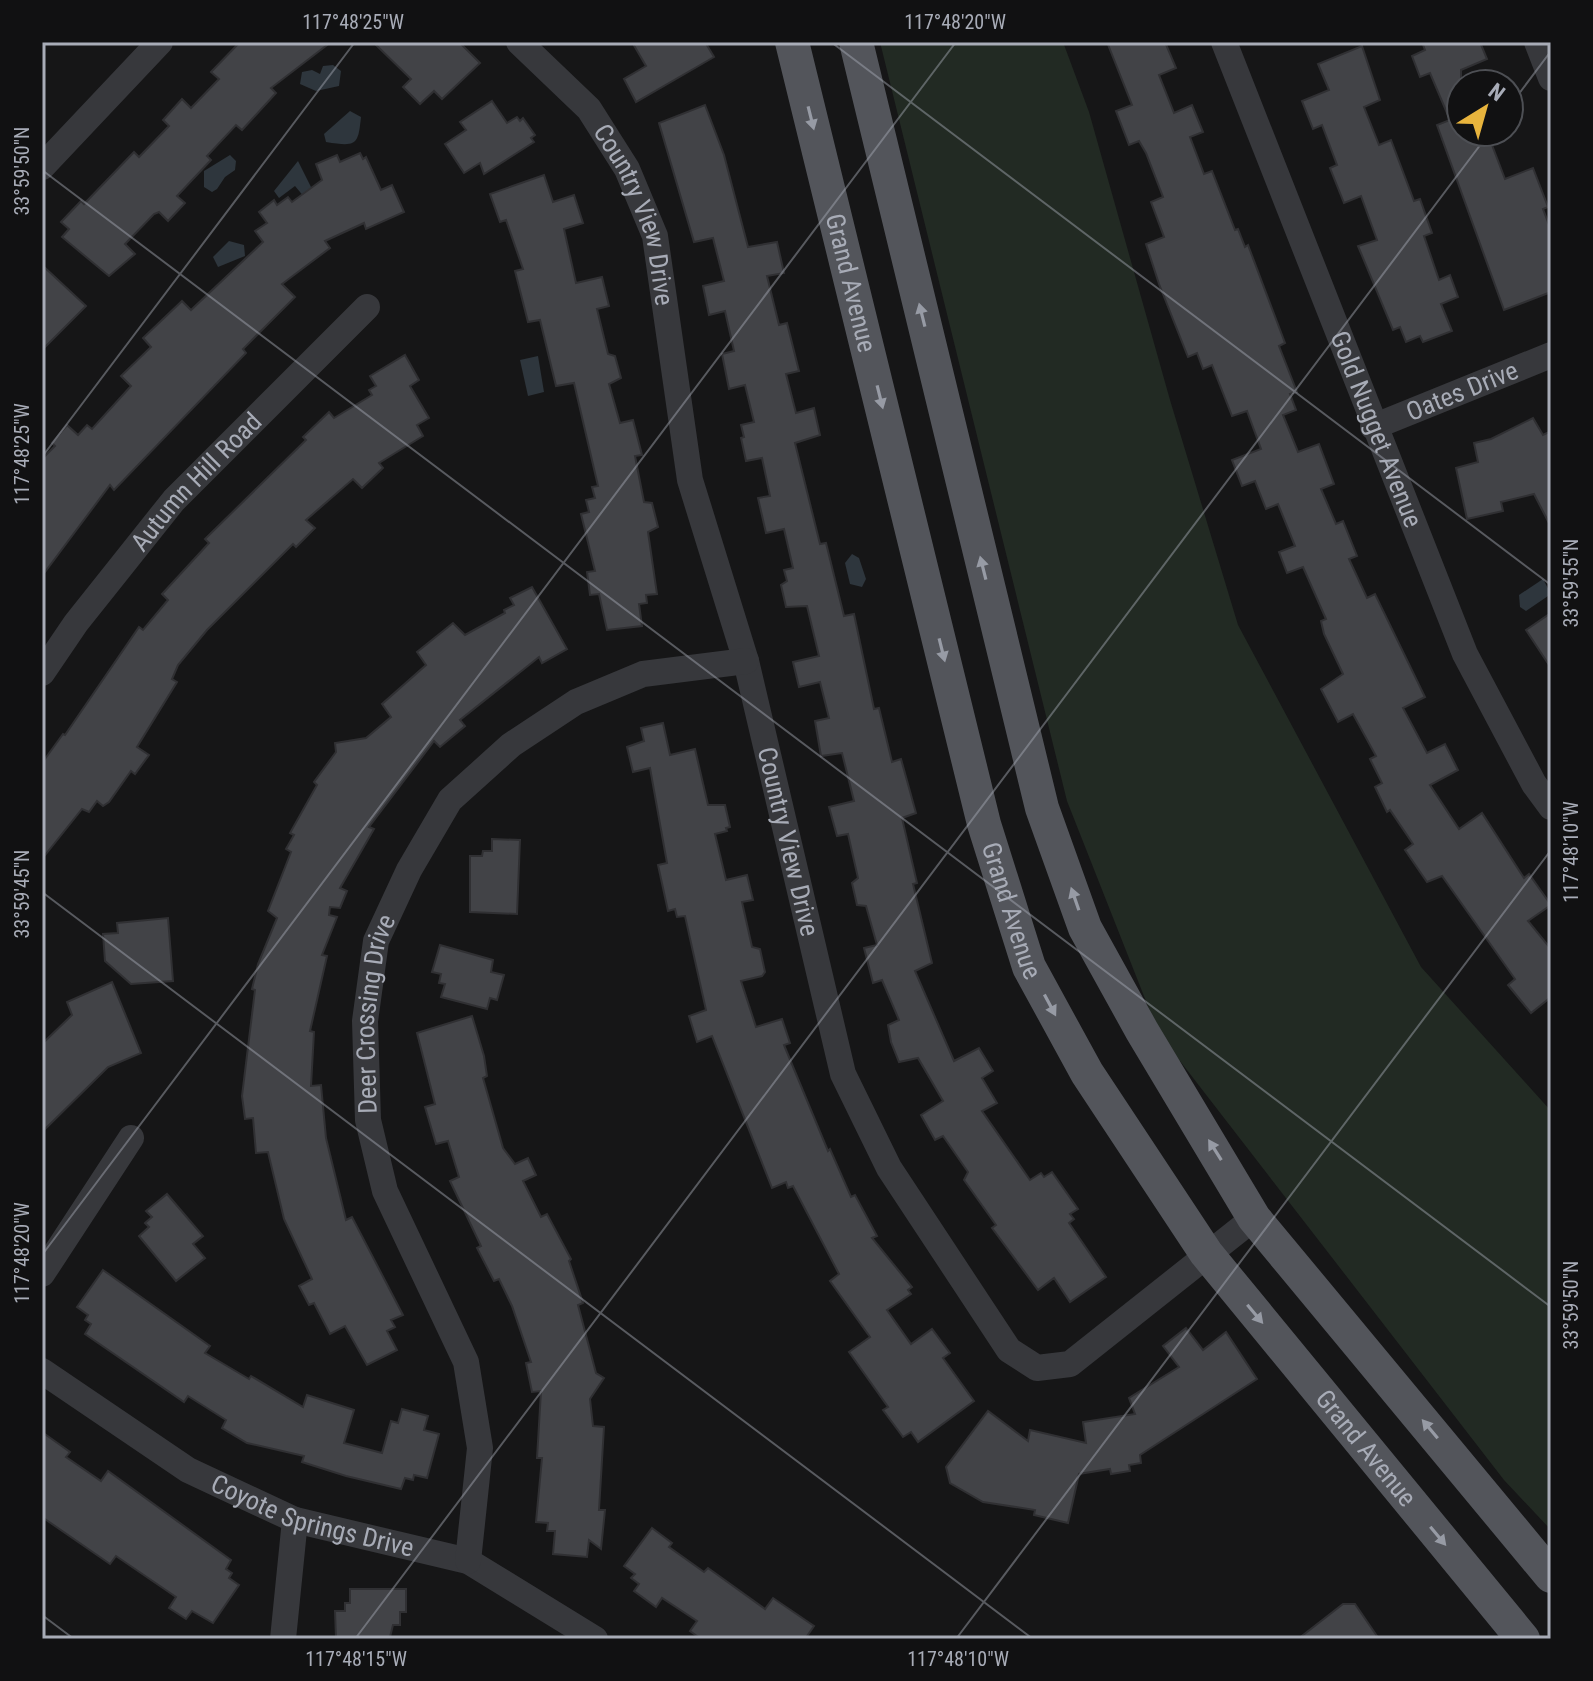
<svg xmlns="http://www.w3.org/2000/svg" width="1593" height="1681" viewBox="0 0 1593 1681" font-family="'Roboto Condensed',sans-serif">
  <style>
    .green { fill: #222a23 }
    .water { fill: #2e363d }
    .building { fill: #424347; stroke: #303033; stroke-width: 2 }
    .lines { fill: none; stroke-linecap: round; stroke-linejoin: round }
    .minor { stroke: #37383c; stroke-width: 26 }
    .major { stroke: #53555b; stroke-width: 34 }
    .oneway { fill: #979ba5 }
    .ticks { fill: none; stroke: #a8acb7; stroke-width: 2; stroke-opacity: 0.45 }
    .labels { text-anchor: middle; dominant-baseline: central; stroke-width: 6; stroke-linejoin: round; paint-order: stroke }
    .street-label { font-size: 26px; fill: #a8acb7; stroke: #111112 }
    .neatline { fill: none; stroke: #a8acb7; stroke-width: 3 }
    .ticks-label { font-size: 20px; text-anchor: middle; fill: #a8acb7 }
  </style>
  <rect width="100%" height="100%" fill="#161617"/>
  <!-- green -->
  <polygon class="green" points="880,42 1063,42 1089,112 1170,400 1238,625 1421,967 1551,1111 1551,1530 1504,1480 1180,1061 1170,1062 1067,801"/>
  <!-- water -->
  <g class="water">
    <polygon points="323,66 333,65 341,71 339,86 316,91 300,84 302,72 312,70 320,74"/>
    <path d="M 350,111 L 361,117 C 358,145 357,147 326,142 L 324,134 Z"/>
    <polygon points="230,155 236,161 235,170 225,177 217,189 212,192 204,187 204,171"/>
    <polygon points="298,161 313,191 305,198 295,186 279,198 274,191"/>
    <polygon points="229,241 244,245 245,256 218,267 213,257"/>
    <polygon points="538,356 544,392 528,396 520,360"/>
    <polygon points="852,554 859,558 866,579 862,587 850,584 845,563"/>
    <polygon points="1543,579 1551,594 1526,611 1520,607 1519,595"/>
  </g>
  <!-- building -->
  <g class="building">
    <polygon points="240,42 331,42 271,88 276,93 242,130 236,125 207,156 211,160 177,196 185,203 168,221 159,212 154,214 125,244 135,254 109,276 62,237 69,229 61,222 81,201 84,204 134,152 139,157 169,126 163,120 182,99 191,108 219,79 211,72"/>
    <polygon points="373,42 459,42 480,63 442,99 434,91 420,104 403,87 411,79"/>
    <polygon points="632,42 705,42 714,57 636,102 624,79 646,66"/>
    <polygon points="1107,42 1165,42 1176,68 1159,75 1174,113 1192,105 1203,132 1190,137 1204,174 1212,171 1235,230 1238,229 1245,247 1248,245 1285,343 1279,346 1297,392 1290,394 1296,410 1283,415 1298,452 1319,444 1334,484 1321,489 1336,524 1343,521 1357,556 1349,559 1367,598 1375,594 1425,697 1403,708 1427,753 1445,744 1458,770 1430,785 1459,829 1482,813 1524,878 1529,874 1551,905 1528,921 1551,949 1551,997 1531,1013 1508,985 1515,979 1442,876 1427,882 1405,850 1413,844 1390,810 1387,812 1375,787 1382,783 1370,759 1376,756 1353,714 1338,722 1321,689 1343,674 1324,634 1321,621 1326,619 1303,567 1287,573 1279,552 1295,546 1278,504 1266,509 1255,481 1242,486 1232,460 1261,449 1247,411 1232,416 1212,365 1203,369 1197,353 1188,357 1159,284 1146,244 1164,237 1151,202 1163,197 1146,153 1139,141 1129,145 1116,111 1132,105"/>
    <polygon points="1422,42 1480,42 1487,59 1461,70 1461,132 1487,132 1505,179 1533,168 1548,207 1543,209 1551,230 1551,292 1504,310 1437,125 1450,120 1430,73 1420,77 1412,56 1425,50"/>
    <polygon points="1362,46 1380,100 1364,107 1379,145 1391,140 1414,201 1420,199 1432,233 1424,236 1439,280 1450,275 1458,297 1441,304 1452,331 1423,342 1420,336 1406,342 1400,327 1393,330 1358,246 1377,240 1361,196 1344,203 1330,168 1337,165 1322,125 1313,129 1302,101 1329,90 1318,64"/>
    <polygon points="492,101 507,123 517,117 520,121 523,118 535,135 531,138 534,142 484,174 480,163 464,173 445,144 466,130 460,122"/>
    <polygon points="705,105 724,155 748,247 777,242 784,273 767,276 779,325 787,323 799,371 786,374 796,413 814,408 820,435 795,443 820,544 826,543 844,616 854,614 874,709 879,708 892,762 901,759 916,813 902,818 917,883 913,884 932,963 915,971 954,1061 979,1048 993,1071 982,1078 997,1103 982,1111 1030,1180 1041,1173 1044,1177 1052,1172 1078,1209 1070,1214 1074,1219 1069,1223 1106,1277 1070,1302 1054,1278 1038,1290 992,1228 996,1225 964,1180 968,1172 943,1136 935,1140 921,1115 943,1101 918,1058 899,1062 891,1042 888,1025 899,1020 882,980 873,983 864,948 877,945 866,906 857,905 852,883 858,878 848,834 837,836 829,807 854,801 842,753 821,756 815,721 829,718 820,682 799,687 793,662 819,656 807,606 786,607 781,585 787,581 784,570 793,568 784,529 766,533 758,498 770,496 762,458 746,461 741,438 744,437 741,425 754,422 745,385 729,389 722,354 734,351 725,311 709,315 703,286 724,281 713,238 694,242 659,123"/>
    <polygon points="360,153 363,159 366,157 381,190 392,185 404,212 366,229 364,223 325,241 330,248 282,284 295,297 243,349 246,353 114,490 110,485 42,576 42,459 55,446 52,443 67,425 78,435 87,425 92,429 131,386 121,376 151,347 143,338 182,301 191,310 263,242 255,231 267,223 259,212 274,200 277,205 288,197 292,202 322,180 316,164 337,155 340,162"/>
    <polygon points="544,175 553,202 574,195 583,223 564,229 576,283 602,277 609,306 597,309 608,354 615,356 621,378 609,384 620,423 633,420 642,455 635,456 644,502 652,503 658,527 648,532 657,594 646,595 647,603 639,604 642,626 607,630 599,594 590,595 587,572 595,571 581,514 589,512 586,500 595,498 592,487 598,486 574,383 556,386 540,320 528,322 515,271 523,269 506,220 500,222 490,194"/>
    <polygon points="42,265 86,306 42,350"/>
    <polygon points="405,355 419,380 410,386 429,418 417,425 423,436 379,463 383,468 362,488 353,479 306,520 315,528 296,547 293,544 207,630 178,665 172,679 177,682 137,747 149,755 135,774 131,771 109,802 103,806 97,801 89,812 82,809 42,859 42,763 63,734 65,735 139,627 143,630 168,600 162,594 209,543 205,539 306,440 303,437 329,412 334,418 372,395 369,390 376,386 370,376"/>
    <polygon points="1533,418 1543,435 1551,431 1551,527 1534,494 1501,502 1503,511 1467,519 1456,468 1478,462 1474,443 1491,439"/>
    <polygon points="532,587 567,649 542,663 539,657 460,720 465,726 440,747 434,741 369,827 374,829 340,888 347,891 340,908 330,907 329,915 337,917 322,955 327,956 310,1031 314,1032 311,1086 321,1085 326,1138 346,1220 352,1217 403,1315 391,1320 395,1327 387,1331 397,1350 367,1365 345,1326 330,1334 314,1303 309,1305 299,1286 312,1279 284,1219 268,1152 256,1153 253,1118 245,1119 242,1096 255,990 252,989 258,964 277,918 268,911 291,852 286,849 294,835 290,833 317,785 314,782 336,752 335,743 366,738 391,717 382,704 426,665 417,652 453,623 465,635 505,613 504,610 514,605 510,598"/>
    <polygon points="1551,613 1551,668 1526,630"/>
    <polygon points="663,723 670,755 695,749 708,805 725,805 730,827 726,828 727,831 715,834 726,880 747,875 753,900 742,902 752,947 760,949 765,972 762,976 741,981 756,1027 782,1019 790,1043 784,1045 828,1151 830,1149 851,1197 855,1195 877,1236 872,1238 912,1287 908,1290 911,1294 887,1310 911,1344 932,1329 950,1353 943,1358 974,1401 918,1442 911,1432 903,1437 883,1410 888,1407 849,1352 870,1337 830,1281 839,1274 793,1186 788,1188 786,1182 772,1188 712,1036 697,1042 689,1016 706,1010 685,916 677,917 675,909 668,911 658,865 667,863 650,768 633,772 627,747 644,741 641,728"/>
    <polygon points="492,839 520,840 517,914 470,912 470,856 482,856 483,851 492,851"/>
    <polygon points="168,918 173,981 131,984 105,961 103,934 118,933 117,923"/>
    <polygon points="440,945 493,960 491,972 504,975 497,1000 490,998 487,1009 441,997 445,984 439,983 441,974 432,972"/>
    <polygon points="112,982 141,1053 108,1067 42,1132 42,1044 72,1015 67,1002"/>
    <polygon points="472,1016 484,1056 487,1076 483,1078 503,1148 515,1164 528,1158 536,1175 523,1181 541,1217 547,1214 571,1259 569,1261 583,1303 578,1305 596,1373 604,1378 590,1399 593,1426 604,1427 599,1510 605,1510 601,1549 589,1540 587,1557 553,1554 555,1531 547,1531 548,1523 536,1522 542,1458 537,1458 541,1391 532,1392 526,1363 531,1362 512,1306 499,1279 494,1281 477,1248 481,1246 450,1181 459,1177 448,1141 436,1144 425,1107 435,1104 417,1033"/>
    <polygon points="167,1194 203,1236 193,1244 205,1258 176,1281 139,1236 149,1227 145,1223 152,1217 146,1211"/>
    <polygon points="103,1270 210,1346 205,1353 249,1379 251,1376 303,1407 307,1395 354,1410 344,1443 382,1453 391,1421 398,1423 402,1409 428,1416 424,1430 439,1434 427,1478 414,1475 413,1480 405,1478 401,1489 346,1476 302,1462 304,1456 247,1443 222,1428 226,1420 188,1396 184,1402 85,1334 91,1324 85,1320 88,1315 77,1307"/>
    <polygon points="1186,1328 1203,1350 1226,1332 1257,1379 1140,1455 1141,1463 1129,1465 1130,1471 1111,1474 1110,1469 1079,1474 1068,1523 1034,1515 1035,1510 983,1502 950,1483 946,1467 988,1411 1028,1441 1030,1430 1086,1443 1083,1422 1135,1414 1129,1398 1179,1367 1163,1346"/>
    <polygon points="42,1432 70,1452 66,1457 101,1481 108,1471 231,1560 226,1569 232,1573 229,1578 239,1585 213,1623 192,1611 186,1619 169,1608 176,1597 116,1556 110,1564 42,1517"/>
    <polygon points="652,1528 672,1543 669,1547 704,1572 708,1568 765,1609 773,1598 814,1626 805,1639 701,1639 690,1631 697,1621 662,1598 656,1607 634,1591 639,1584 631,1578 635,1574 624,1566"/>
    <polygon points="350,1589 406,1589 406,1612 400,1612 400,1625 393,1625 390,1637 336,1638 335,1611 345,1611 345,1603 350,1603"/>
    <polygon points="1343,1604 1355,1604 1379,1639 1298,1639"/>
  </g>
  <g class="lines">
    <!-- minor -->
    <g class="minor">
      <path id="s1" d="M 519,42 L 589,109 L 627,169 L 655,236 L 690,480 L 746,661 L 843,1074 L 889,1168 L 1009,1350 L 1037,1368 L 1070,1364 L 1254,1218"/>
      <path id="s2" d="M 1224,42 L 1465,654 L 1534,784 L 1551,807"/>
      <polyline points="1537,42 1551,78"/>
      <polyline points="42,167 160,42"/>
      <path id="s3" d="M 1373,427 L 1551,355"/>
      <path id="s4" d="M 42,673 L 76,623 L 174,500 L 367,307"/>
      <polyline points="42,1274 131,1138"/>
      <path id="s5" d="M 42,1371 L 188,1470 L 295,1520 L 468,1561 L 595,1639"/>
      <path id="s6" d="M 468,1561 L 480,1448 L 466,1362 L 385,1191 L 368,1120 L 365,1021 L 376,941 L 409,870 L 450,800 L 511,745 L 576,702 L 643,674 L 746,661"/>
      <polyline points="283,1639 295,1520"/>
    </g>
    <!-- major -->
    <g class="major">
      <path id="s7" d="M 792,42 L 984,824 L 1029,967 L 1087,1073 L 1206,1253 L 1523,1639"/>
      <polyline points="856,42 1042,808 1085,928 1142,1031 1254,1218 1551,1576"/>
    </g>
  </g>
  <!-- one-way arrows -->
  <defs><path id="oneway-solid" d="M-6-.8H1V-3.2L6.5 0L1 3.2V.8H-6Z" transform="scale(2)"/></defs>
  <g class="oneway">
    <use href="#oneway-solid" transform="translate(811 118) rotate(76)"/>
    <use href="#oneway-solid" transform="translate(922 315) rotate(-104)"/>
    <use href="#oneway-solid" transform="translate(880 397) rotate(76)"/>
    <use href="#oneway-solid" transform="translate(983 568) rotate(-104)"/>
    <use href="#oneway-solid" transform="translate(942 650) rotate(76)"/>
    <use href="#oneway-solid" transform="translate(1075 899) rotate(-109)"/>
    <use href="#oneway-solid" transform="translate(1050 1005) rotate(62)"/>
    <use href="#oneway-solid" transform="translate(1215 1150) rotate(-122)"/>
    <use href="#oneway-solid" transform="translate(1255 1314) rotate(50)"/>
    <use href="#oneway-solid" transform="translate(1430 1429) rotate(-130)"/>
    <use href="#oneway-solid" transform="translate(1438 1536) rotate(50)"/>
  </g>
  <!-- ticks -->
  <path class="ticks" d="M 831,42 L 1551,585M 1509,107 L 1551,51M 42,170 L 1551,1307M 42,457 L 355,42M 42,892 L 1033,1639M 42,1255 L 956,42M 42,1615 L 74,1639M 355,1639 L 1490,132M 956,1639 L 1551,850"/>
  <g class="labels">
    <!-- street labels -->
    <g class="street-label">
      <text stroke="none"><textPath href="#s1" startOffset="214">Country View Drive</textPath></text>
      <text stroke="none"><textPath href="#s7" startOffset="248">Grand Avenue</textPath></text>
      <text stroke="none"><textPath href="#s3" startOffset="96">Oates Drive</textPath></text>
      <text stroke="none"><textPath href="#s2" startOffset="416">Gold Nugget Avenue</textPath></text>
      <text stroke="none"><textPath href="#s4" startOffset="246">Autumn Hill Road</textPath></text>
      <text stroke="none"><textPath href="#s1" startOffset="862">Country View Drive</textPath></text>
      <text stroke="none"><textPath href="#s7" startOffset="896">Grand Avenue</textPath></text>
      <text stroke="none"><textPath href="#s6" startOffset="570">Deer Crossing Drive</textPath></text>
      <text stroke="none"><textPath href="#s7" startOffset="1544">Grand Avenue</textPath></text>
      <text stroke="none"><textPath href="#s5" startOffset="310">Coyote Springs Drive</textPath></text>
    </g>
  </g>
  <!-- border -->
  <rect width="1593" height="1681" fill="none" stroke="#111112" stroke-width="88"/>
  <!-- north arrow -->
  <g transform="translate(1485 108) rotate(37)"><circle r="38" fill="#111112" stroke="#4d4f54" stroke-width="2"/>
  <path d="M0-6L14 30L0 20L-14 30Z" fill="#e8b43d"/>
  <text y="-12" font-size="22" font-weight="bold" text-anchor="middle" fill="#a8acb7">N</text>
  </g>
  <rect x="44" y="44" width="1505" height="1593" class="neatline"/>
  <g class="ticks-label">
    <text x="353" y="29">117°48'25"W</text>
    <text x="955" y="29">117°48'20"W</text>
    <text transform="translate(22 171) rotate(-90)" y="7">33°59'50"N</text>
    <text transform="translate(22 454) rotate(-90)" y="7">117°48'25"W</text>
    <text transform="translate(1571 583) rotate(-90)" y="7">33°59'55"N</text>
    <text transform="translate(1571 852) rotate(-90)" y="7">117°48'10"W</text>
    <text transform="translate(22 894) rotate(-90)" y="7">33°59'45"N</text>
    <text transform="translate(22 1253) rotate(-90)" y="7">117°48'20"W</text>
    <text transform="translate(1571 1305) rotate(-90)" y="7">33°59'50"N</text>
    <text x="356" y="1666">117°48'15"W</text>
    <text x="958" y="1666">117°48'10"W</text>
  </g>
</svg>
